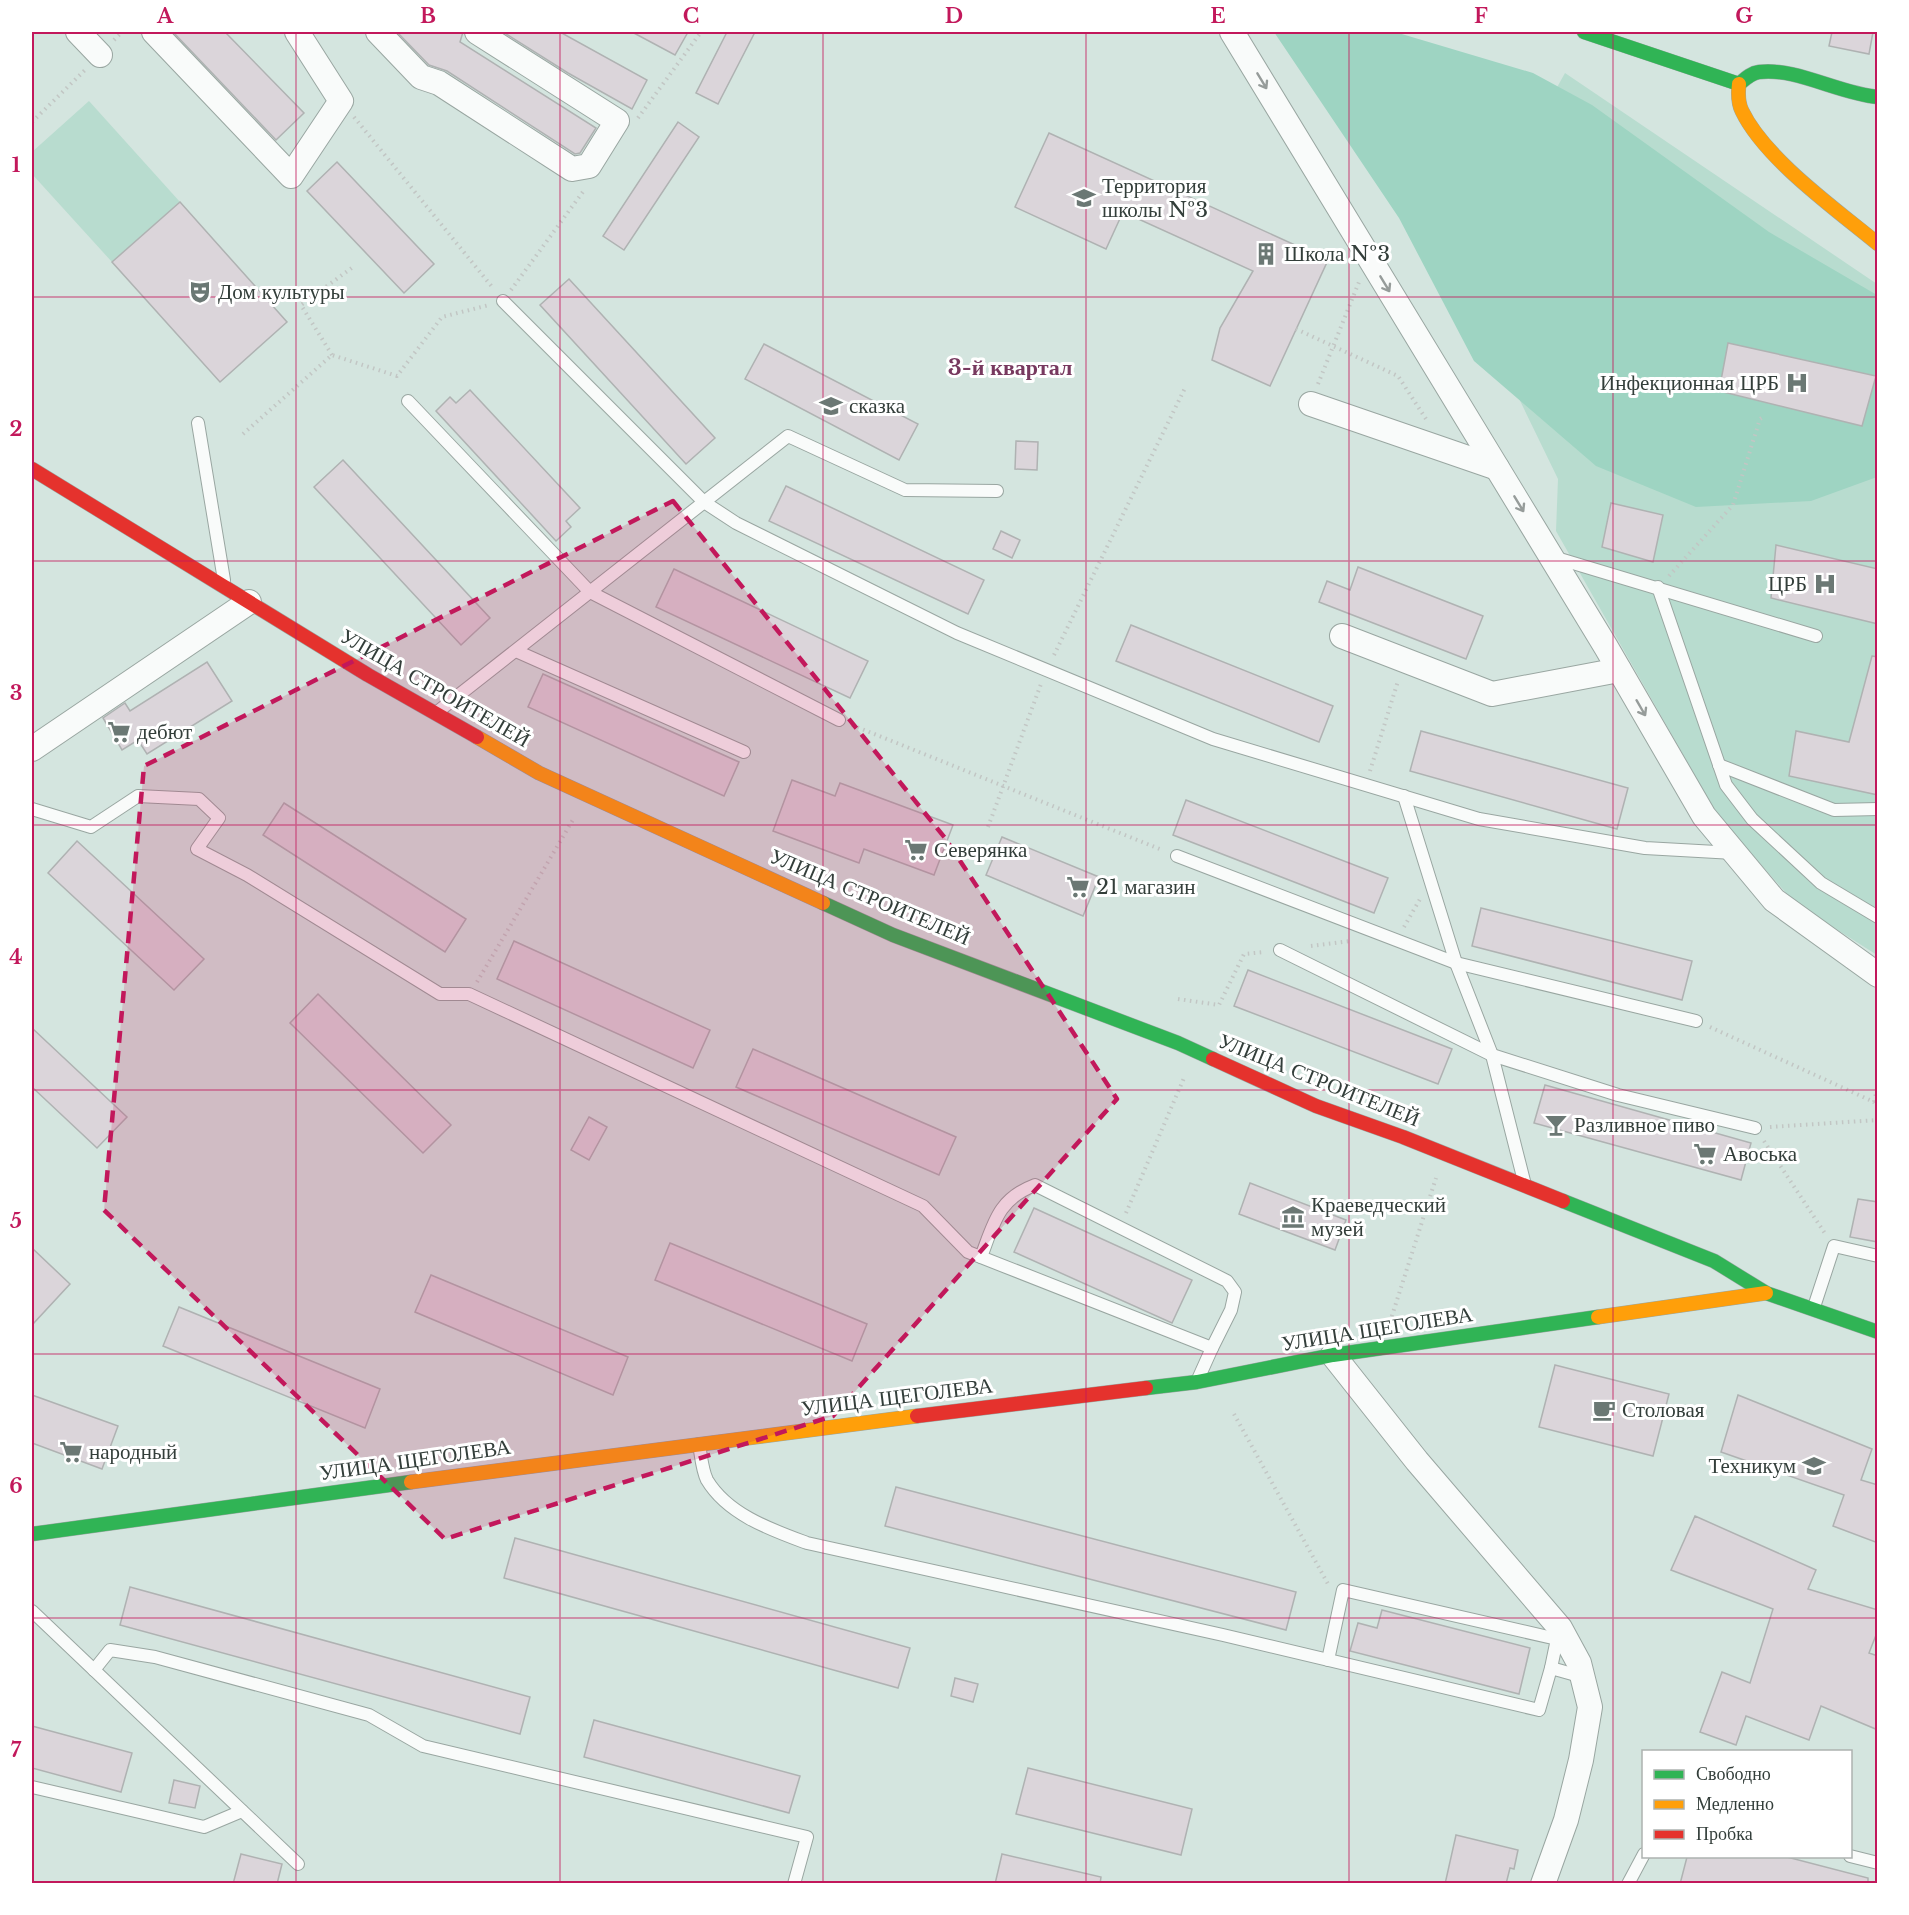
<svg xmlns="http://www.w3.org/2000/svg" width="1909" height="1915" viewBox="0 0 1909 1915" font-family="'Libre Baskerville',serif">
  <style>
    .green { fill: #b8dccf }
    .forest { fill: #9ed4c2 }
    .building { fill: #dbd5da; stroke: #afb2b2; stroke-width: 1.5 }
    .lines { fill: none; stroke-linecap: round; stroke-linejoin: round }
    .lane-casing { stroke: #99a6a1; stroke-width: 14 }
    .street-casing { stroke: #99a6a1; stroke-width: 26 }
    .fast-casing { stroke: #99a6a1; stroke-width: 15 }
    .slow-casing { stroke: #99a6a1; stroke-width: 15 }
    .jam-casing { stroke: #99a6a1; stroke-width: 15 }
    .path { stroke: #c2c6c4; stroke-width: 4; stroke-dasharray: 1.5 4.5; stroke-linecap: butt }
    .lane { stroke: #f9fbfa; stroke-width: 12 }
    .street { stroke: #f9fbfa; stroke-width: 24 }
    .fast { stroke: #30b455; stroke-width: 14 }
    .slow { stroke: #ff9f0a; stroke-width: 14 }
    .jam { stroke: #e5322d; stroke-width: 14 }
    .oneway { stroke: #969c9a }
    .marked { fill: #c2185b; fill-opacity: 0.2; stroke: #c2185b; stroke-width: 4.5; stroke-dasharray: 12 8; stroke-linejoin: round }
    .grid { fill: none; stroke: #c2185b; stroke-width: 1.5; stroke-opacity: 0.55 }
    .labels { text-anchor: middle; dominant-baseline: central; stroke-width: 6; stroke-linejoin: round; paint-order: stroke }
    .poi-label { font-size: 21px; fill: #333e3a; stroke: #fff; text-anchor: start }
    .street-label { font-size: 21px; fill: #333e3a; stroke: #fff }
    .neighbourhood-label { font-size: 22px; font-weight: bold; fill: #77395f; stroke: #fff }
    .neatline { fill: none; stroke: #c2185b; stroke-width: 2 }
    .grid-label { font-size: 20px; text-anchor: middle; font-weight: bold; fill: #c2185b }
  </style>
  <rect width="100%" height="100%" fill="#d4e5df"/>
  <!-- green -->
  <g class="green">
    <polygon points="1565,73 1877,284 1877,955 1795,903 1718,816 1556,531 1558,479 1456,269"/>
    <polygon points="89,101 180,202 112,262 32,174 32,152"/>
  </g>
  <!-- forest -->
  <polygon class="forest" points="1274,32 1395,32 1533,73 1592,105 1769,232 1877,295 1877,477 1811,501 1696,507 1596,466 1474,361 1399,218"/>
  <!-- building -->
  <g class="building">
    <polygon points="173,32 225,32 304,113 276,140"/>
    <polygon points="397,32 463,32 460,42 596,128 580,153 575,154 447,71 429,65"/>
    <polygon points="503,32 560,32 647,80 632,109 568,73"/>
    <polygon points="632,32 688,32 675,55"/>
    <polygon points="727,32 755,32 718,104 696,93"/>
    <polygon points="1832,32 1873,32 1869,54 1829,46"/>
    <polygon points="678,122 699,137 624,250 603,236"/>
    <polygon points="1049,133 1328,260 1270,386 1212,360 1220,328 1253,271 1123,212 1106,249 1015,207"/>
    <polygon points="337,162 434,264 404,293 307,191"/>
    <polygon points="180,202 287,322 220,382 112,262"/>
    <polygon points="569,279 715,438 686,464 540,305"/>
    <polygon points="1728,343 1876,376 1862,426 1719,391"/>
    <polygon points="764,344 918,424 899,460 745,379"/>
    <polygon points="470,390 580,508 566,521 571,527 556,541 436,411 450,397 456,403"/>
    <polygon points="1016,441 1038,442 1037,470 1015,469"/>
    <polygon points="343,460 490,618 461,645 314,487"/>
    <polygon points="786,486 984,580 968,614 769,521"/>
    <polygon points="1611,503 1663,515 1653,562 1602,547"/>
    <polygon points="1001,531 1020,540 1012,558 993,549"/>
    <polygon points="1776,545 1878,569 1878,624 1771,598"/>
    <polygon points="1358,567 1483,616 1466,659 1319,602 1327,581 1350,590"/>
    <polygon points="674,569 868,661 850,698 656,607"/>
    <polygon points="1131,625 1333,706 1319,742 1116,661"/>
    <polygon points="1872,656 1878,657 1878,795 1789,776 1796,731 1849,742"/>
    <polygon points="207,662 232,701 147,754 138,740 122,750 103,718 125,703 130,711"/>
    <polygon points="543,674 739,762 724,796 528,707"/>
    <polygon points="1421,731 1628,788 1617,829 1410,771"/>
    <polygon points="792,780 835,796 840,783 953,825 934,875 864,849 859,863 773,831"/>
    <polygon points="1186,800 1388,878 1374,913 1173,835"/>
    <polygon points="284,803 466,919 445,952 263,835"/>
    <polygon points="1002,837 1099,877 1083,916 986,875"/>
    <polygon points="77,841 204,959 174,990 48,873"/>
    <polygon points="1481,908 1692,961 1682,1000 1472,946"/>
    <polygon points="514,941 710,1030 693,1068 497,979"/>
    <polygon points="1248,970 1452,1049 1438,1084 1234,1006"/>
    <polygon points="318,994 451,1125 423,1153 290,1023"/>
    <polygon points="32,1028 127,1117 97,1148 32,1087"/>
    <polygon points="753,1049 956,1137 939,1175 736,1087"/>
    <polygon points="1545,1085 1751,1143 1741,1180 1534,1123"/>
    <polygon points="589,1117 607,1127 589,1160 571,1150"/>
    <polygon points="1250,1183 1346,1220 1335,1250 1239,1214"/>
    <polygon points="1858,1199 1878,1202 1878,1242 1850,1237"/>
    <polygon points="1034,1208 1192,1280 1172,1323 1014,1252"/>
    <polygon points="670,1243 867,1324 852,1361 655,1280"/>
    <polygon points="32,1248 70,1284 32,1325"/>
    <polygon points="431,1275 628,1357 613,1395 415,1312"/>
    <polygon points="179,1307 380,1389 365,1428 163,1346"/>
    <polygon points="1555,1365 1669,1394 1653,1456 1539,1427"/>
    <polygon points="32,1395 118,1426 102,1469 32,1443"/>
    <polygon points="1738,1395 1872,1449 1861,1480 1878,1485 1878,1543 1833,1526 1844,1495 1721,1452"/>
    <polygon points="896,1487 1296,1592 1286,1630 885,1526"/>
    <polygon points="1695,1516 1816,1570 1808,1589 1878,1610 1878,1630 1869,1653 1878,1656 1878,1730 1821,1706 1809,1740 1746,1716 1736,1745 1700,1732 1722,1672 1750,1683 1773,1609 1671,1570"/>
    <polygon points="515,1538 910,1648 898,1688 504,1578"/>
    <polygon points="130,1587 530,1697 520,1734 120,1625"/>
    <polygon points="1382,1610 1530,1648 1519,1694 1350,1651 1358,1623 1377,1628"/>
    <polygon points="955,1678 978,1684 973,1702 951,1696"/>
    <polygon points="594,1720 800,1776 789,1813 584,1757"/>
    <polygon points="32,1726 132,1753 121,1792 32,1768"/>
    <polygon points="1028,1768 1192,1809 1181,1855 1016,1814"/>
    <polygon points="174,1780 200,1786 195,1808 169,1803"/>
    <polygon points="1456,1835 1518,1850 1514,1869 1510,1868 1506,1884 1445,1884"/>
    <polygon points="241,1854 282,1864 277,1884 233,1884"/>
    <polygon points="1002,1854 1101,1877 1100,1884 995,1884"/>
    <polygon points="1687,1857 1787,1857 1868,1878 1868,1884 1680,1884"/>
  </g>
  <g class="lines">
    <!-- lane casing -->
    <g class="lane-casing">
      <g id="lane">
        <polyline points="503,301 704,502 736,523 957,633 1213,739 1479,819 1645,848 1734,853"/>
        <polyline points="408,401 590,592 839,720"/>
        <polyline points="198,423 224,580"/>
        <polyline points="1553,557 1816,636"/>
        <polyline points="1658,587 1726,785 1752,819 1821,883 1878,917"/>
        <polyline points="516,651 744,752"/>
        <polyline points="436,713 788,436 905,490 997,491"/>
        <polyline points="1719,765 1834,810 1878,809"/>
        <polyline points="1404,796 1456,963 1492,1055 1524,1181"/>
        <polyline points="32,809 91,827 138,796 199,799 219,818 197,849 247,875 440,994 469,994 923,1206 968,1252 1212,1348 1199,1377"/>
        <polyline points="1177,856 1456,963 1696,1021"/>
        <polyline points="1280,950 1492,1055 1618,1095 1755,1128"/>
        <path d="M 981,1257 C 994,1223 998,1199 1035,1185 L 1227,1281 L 1235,1292 L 1231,1310 L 1212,1348"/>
        <polyline points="1814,1307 1834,1246 1878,1256"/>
        <path d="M 699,1444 C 701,1455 702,1470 707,1480 C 728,1515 772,1530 807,1543 L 1223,1635 L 1539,1710 L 1551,1668 L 1583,1677"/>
        <polyline points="32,1611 298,1864"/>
        <polyline points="1328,1660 1343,1590 1557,1639 1551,1668"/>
        <polyline points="94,1670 110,1650 155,1657 369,1715 423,1746 807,1837 794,1884"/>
        <polyline points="32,1787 204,1827 242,1811"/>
        <polyline points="1850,1856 1878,1863"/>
        <polyline points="1628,1884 1644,1854"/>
      </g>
    </g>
    <!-- street casing -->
    <g class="street-casing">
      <g id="street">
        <polyline points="78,32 100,55"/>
        <polyline points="154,32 291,176 341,101 297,32"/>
        <polyline points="378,32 421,77 439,83 572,169 589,166 617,121 477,32"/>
        <polyline points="1232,32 1606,647 1704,816 1774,900 1878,975"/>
        <polyline points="1311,404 1497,468"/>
        <polyline points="1342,636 1492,694 1619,670"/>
        <polyline points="32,749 249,602"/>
        <polyline points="1333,1355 1417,1461 1560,1628 1579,1663 1590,1707 1581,1760 1566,1820 1543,1884"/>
      </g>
    </g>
    <!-- fast casing -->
    <g class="fast-casing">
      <g id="fast">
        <path d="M 1584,32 L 1739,84 C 1745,79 1751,73 1759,72 C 1795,67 1840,94 1878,97"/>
        <polyline points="823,903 893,935 1178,1043 1213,1059"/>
        <polyline points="1563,1201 1714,1261 1766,1293 1878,1332"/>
        <polyline points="1146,1388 1197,1382 1333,1355 1598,1317"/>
        <polyline points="32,1534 411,1482"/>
      </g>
    </g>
    <!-- slow casing -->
    <g class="slow-casing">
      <g id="slow">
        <path d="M 1739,84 C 1738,93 1738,103 1742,111 C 1765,159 1837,210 1878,244"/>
        <polyline points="477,737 539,773 823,903"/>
        <polyline points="1598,1317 1766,1293"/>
        <polyline points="411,1482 917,1416"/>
      </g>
    </g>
    <!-- jam casing -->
    <g class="jam-casing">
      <g id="jam">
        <polyline points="32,469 368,675 477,737"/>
        <polyline points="1213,1059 1316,1106 1403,1137 1563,1201"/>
        <polyline points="917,1416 1146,1388"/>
      </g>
    </g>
    <!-- path -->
    <g class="path">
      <polyline points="114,40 122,32"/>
      <polyline points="354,117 493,288"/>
      <polyline points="638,118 701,32"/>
      <polyline points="32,122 86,69"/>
      <polyline points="511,290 585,189"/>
      <polyline points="1296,329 1398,376 1426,419"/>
      <polyline points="332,355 301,305 353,267"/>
      <polyline points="1318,384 1359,282"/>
      <polyline points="243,434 332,355 397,376 442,317 489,305"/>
      <polyline points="1669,576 1733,505 1760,419 1763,417"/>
      <polyline points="1054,655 1186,386"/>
      <polyline points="852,725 1162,850"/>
      <polyline points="1370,771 1398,681"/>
      <polyline points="988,827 1041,684"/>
      <polyline points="1404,927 1420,899"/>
      <polyline points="1311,946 1351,941"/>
      <polyline points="477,982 574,818"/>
      <polyline points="1178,999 1219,1005 1244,954 1265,952"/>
      <polyline points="1710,1027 1874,1102 1878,1109"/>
      <polyline points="1874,1102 1878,1085"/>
      <polyline points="1770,1127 1878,1120"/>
      <polyline points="1764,1141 1826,1235"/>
      <polyline points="1126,1213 1184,1078"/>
      <polyline points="1390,1322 1436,1178"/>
      <polyline points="1234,1414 1328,1584"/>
    </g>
    <!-- lane -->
    <use href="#lane" class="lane"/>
    <!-- street -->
    <use href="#street" class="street"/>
    <!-- fast -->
    <use href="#fast" class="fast"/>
    <!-- slow -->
    <use href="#slow" class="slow"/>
    <!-- jam -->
    <use href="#jam" class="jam"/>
  </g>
  <!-- one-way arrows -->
  <defs><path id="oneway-shaft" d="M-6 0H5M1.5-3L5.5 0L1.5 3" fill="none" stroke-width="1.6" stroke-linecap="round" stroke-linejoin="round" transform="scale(1.5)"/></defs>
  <g class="oneway">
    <use href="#oneway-shaft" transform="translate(1262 81) rotate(59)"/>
    <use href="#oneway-shaft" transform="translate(1385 284) rotate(59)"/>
    <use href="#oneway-shaft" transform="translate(1519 504) rotate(59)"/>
    <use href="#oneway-shaft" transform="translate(1641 708) rotate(60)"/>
  </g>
  <!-- marked area -->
  <path class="marked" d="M 673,501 L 945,838 L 1117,1099 L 833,1416 L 445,1539 L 104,1210 L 144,766 Z"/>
  <!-- grid -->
  <path class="grid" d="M 296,32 L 296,1884M 560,32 L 560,1884M 823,32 L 823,1884M 1086,32 L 1086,1884M 1349,32 L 1349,1884M 1613,32 L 1613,1884M 32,297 L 1878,297M 32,561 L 1878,561M 32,825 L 1878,825M 32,1090 L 1878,1090M 32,1354 L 1878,1354M 32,1618 L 1878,1618"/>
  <!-- icons -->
  <defs>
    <g id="school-bare" transform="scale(1.8)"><path d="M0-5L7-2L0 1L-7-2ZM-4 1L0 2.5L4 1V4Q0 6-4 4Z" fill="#6b7874" stroke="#fff" stroke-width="2.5" paint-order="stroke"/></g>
    <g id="building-bare" transform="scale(1.8)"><path d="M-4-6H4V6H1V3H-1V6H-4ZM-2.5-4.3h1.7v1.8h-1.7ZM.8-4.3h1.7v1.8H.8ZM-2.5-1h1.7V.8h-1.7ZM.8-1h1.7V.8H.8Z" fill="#6b7874" stroke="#fff" stroke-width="2.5" paint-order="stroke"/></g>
    <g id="theatre-bare" transform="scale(1.8)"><path d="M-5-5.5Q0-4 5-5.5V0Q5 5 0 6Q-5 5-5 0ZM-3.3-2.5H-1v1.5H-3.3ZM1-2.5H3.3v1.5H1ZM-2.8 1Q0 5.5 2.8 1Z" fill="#6b7874" stroke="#fff" stroke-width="2.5" paint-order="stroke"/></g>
    <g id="hospital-bare" transform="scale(1.8)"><path d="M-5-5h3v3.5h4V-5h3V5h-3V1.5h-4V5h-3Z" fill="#6b7874" stroke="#fff" stroke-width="2.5" paint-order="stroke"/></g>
    <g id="supermarket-bare" transform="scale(1.8)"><path d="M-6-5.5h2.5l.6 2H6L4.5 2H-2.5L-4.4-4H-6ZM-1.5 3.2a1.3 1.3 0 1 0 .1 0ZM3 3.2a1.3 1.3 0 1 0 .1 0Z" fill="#6b7874" stroke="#fff" stroke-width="2.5" paint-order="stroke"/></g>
    <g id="bar-bare" transform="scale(1.8)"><path d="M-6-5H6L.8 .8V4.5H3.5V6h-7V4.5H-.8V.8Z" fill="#6b7874" stroke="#fff" stroke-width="2.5" paint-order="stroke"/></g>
    <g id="museum-bare" transform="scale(1.8)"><path d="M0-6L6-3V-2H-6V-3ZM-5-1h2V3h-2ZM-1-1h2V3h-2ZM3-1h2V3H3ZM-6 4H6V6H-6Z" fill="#6b7874" stroke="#fff" stroke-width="2.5" paint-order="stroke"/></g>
    <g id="cafe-bare" transform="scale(1.8)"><path d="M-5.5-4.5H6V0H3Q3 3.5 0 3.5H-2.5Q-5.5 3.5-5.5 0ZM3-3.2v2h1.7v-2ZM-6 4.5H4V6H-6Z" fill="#6b7874" stroke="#fff" stroke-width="2.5" paint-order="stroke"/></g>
    <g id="university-bare" transform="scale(1.8)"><path d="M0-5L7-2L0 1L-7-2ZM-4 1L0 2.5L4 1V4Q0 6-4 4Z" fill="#6b7874" stroke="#fff" stroke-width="2.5" paint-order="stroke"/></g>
  </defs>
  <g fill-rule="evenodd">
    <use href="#school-bare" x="1084" y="198"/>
    <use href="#building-bare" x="1266" y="254"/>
    <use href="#theatre-bare" x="200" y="292"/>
    <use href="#hospital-bare" x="1797" y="383"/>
    <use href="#school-bare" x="831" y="406"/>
    <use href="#hospital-bare" x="1825" y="584"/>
    <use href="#supermarket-bare" x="119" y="732"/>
    <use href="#supermarket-bare" x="916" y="850"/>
    <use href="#supermarket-bare" x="1078" y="887"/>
    <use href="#bar-bare" x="1556" y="1125"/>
    <use href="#supermarket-bare" x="1705" y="1154"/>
    <use href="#museum-bare" x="1293" y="1217"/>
    <use href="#cafe-bare" x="1604" y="1410"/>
    <use href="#supermarket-bare" x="71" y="1452"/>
    <use href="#university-bare" x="1814" y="1466"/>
  </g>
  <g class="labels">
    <!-- poi labels -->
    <g class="poi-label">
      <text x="1102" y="186">Территория<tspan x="1102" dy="24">школы №3</tspan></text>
      <text x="1284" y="254">Школа №3</text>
      <text x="218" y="292">Дом культуры</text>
      <text x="1779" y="383" text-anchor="end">Инфекционная ЦРБ</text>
      <text x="849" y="406">сказка</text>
      <text x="1807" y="584" text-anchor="end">ЦРБ</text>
      <text x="137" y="732">дебют</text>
      <text x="934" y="850">Северянка</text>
      <text x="1096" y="887">21 магазин</text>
      <text x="1574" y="1125">Разливное пиво</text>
      <text x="1723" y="1154">Авоська</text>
      <text x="1311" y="1205">Краеведческий<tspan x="1311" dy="24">музей</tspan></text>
      <text x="1622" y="1410">Столовая</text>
      <text x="89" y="1452">народный</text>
      <text x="1796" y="1466" text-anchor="end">Техникум</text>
    </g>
    <!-- street labels -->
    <g class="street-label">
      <text transform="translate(435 688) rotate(30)">УЛИЦА СТРОИТЕЛЕЙ</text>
      <text transform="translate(870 897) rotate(23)">УЛИЦА СТРОИТЕЛЕЙ</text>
      <text transform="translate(1319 1080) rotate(22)">УЛИЦА СТРОИТЕЛЕЙ</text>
      <text transform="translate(1377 1329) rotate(-9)">УЛИЦА ЩЕГОЛЕВА</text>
      <text transform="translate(897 1397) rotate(-7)">УЛИЦА ЩЕГОЛЕВА</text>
      <text transform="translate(415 1460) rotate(-8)">УЛИЦА ЩЕГОЛЕВА</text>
    </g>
    <!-- neighbourhood labels -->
    <g class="neighbourhood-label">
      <text x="1010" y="367">3-й квартал</text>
    </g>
  </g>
  <!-- border -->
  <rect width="1909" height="1915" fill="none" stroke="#ffffff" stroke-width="66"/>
  <!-- legend -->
  <rect x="1642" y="1750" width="210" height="108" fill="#ffffff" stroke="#adb2b0" stroke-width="1.5"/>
  <rect x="1654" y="1770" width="30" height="9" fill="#30b455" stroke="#adb2b0" stroke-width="1.5"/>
  <text x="1696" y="1780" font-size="18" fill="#333e3a">Свободно</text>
  <rect x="1654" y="1800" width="30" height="9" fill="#ff9f0a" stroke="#adb2b0" stroke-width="1.5"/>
  <text x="1696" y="1810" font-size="18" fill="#333e3a">Медленно</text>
  <rect x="1654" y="1830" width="30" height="9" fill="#e5322d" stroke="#adb2b0" stroke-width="1.5"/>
  <text x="1696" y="1840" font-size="18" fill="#333e3a">Пробка</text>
  <rect x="33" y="33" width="1843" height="1849" class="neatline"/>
  <g class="grid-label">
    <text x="165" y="23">A</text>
    <text x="428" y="23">B</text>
    <text x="691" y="23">C</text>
    <text x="954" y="23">D</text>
    <text x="1218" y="23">E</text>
    <text x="1481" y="23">F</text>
    <text x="1744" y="23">G</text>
    <text x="16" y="172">1</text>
    <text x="16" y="436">2</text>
    <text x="16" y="700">3</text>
    <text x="16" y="964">4</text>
    <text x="16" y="1228">5</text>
    <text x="16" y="1493">6</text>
    <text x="16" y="1757">7</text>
  </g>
</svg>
